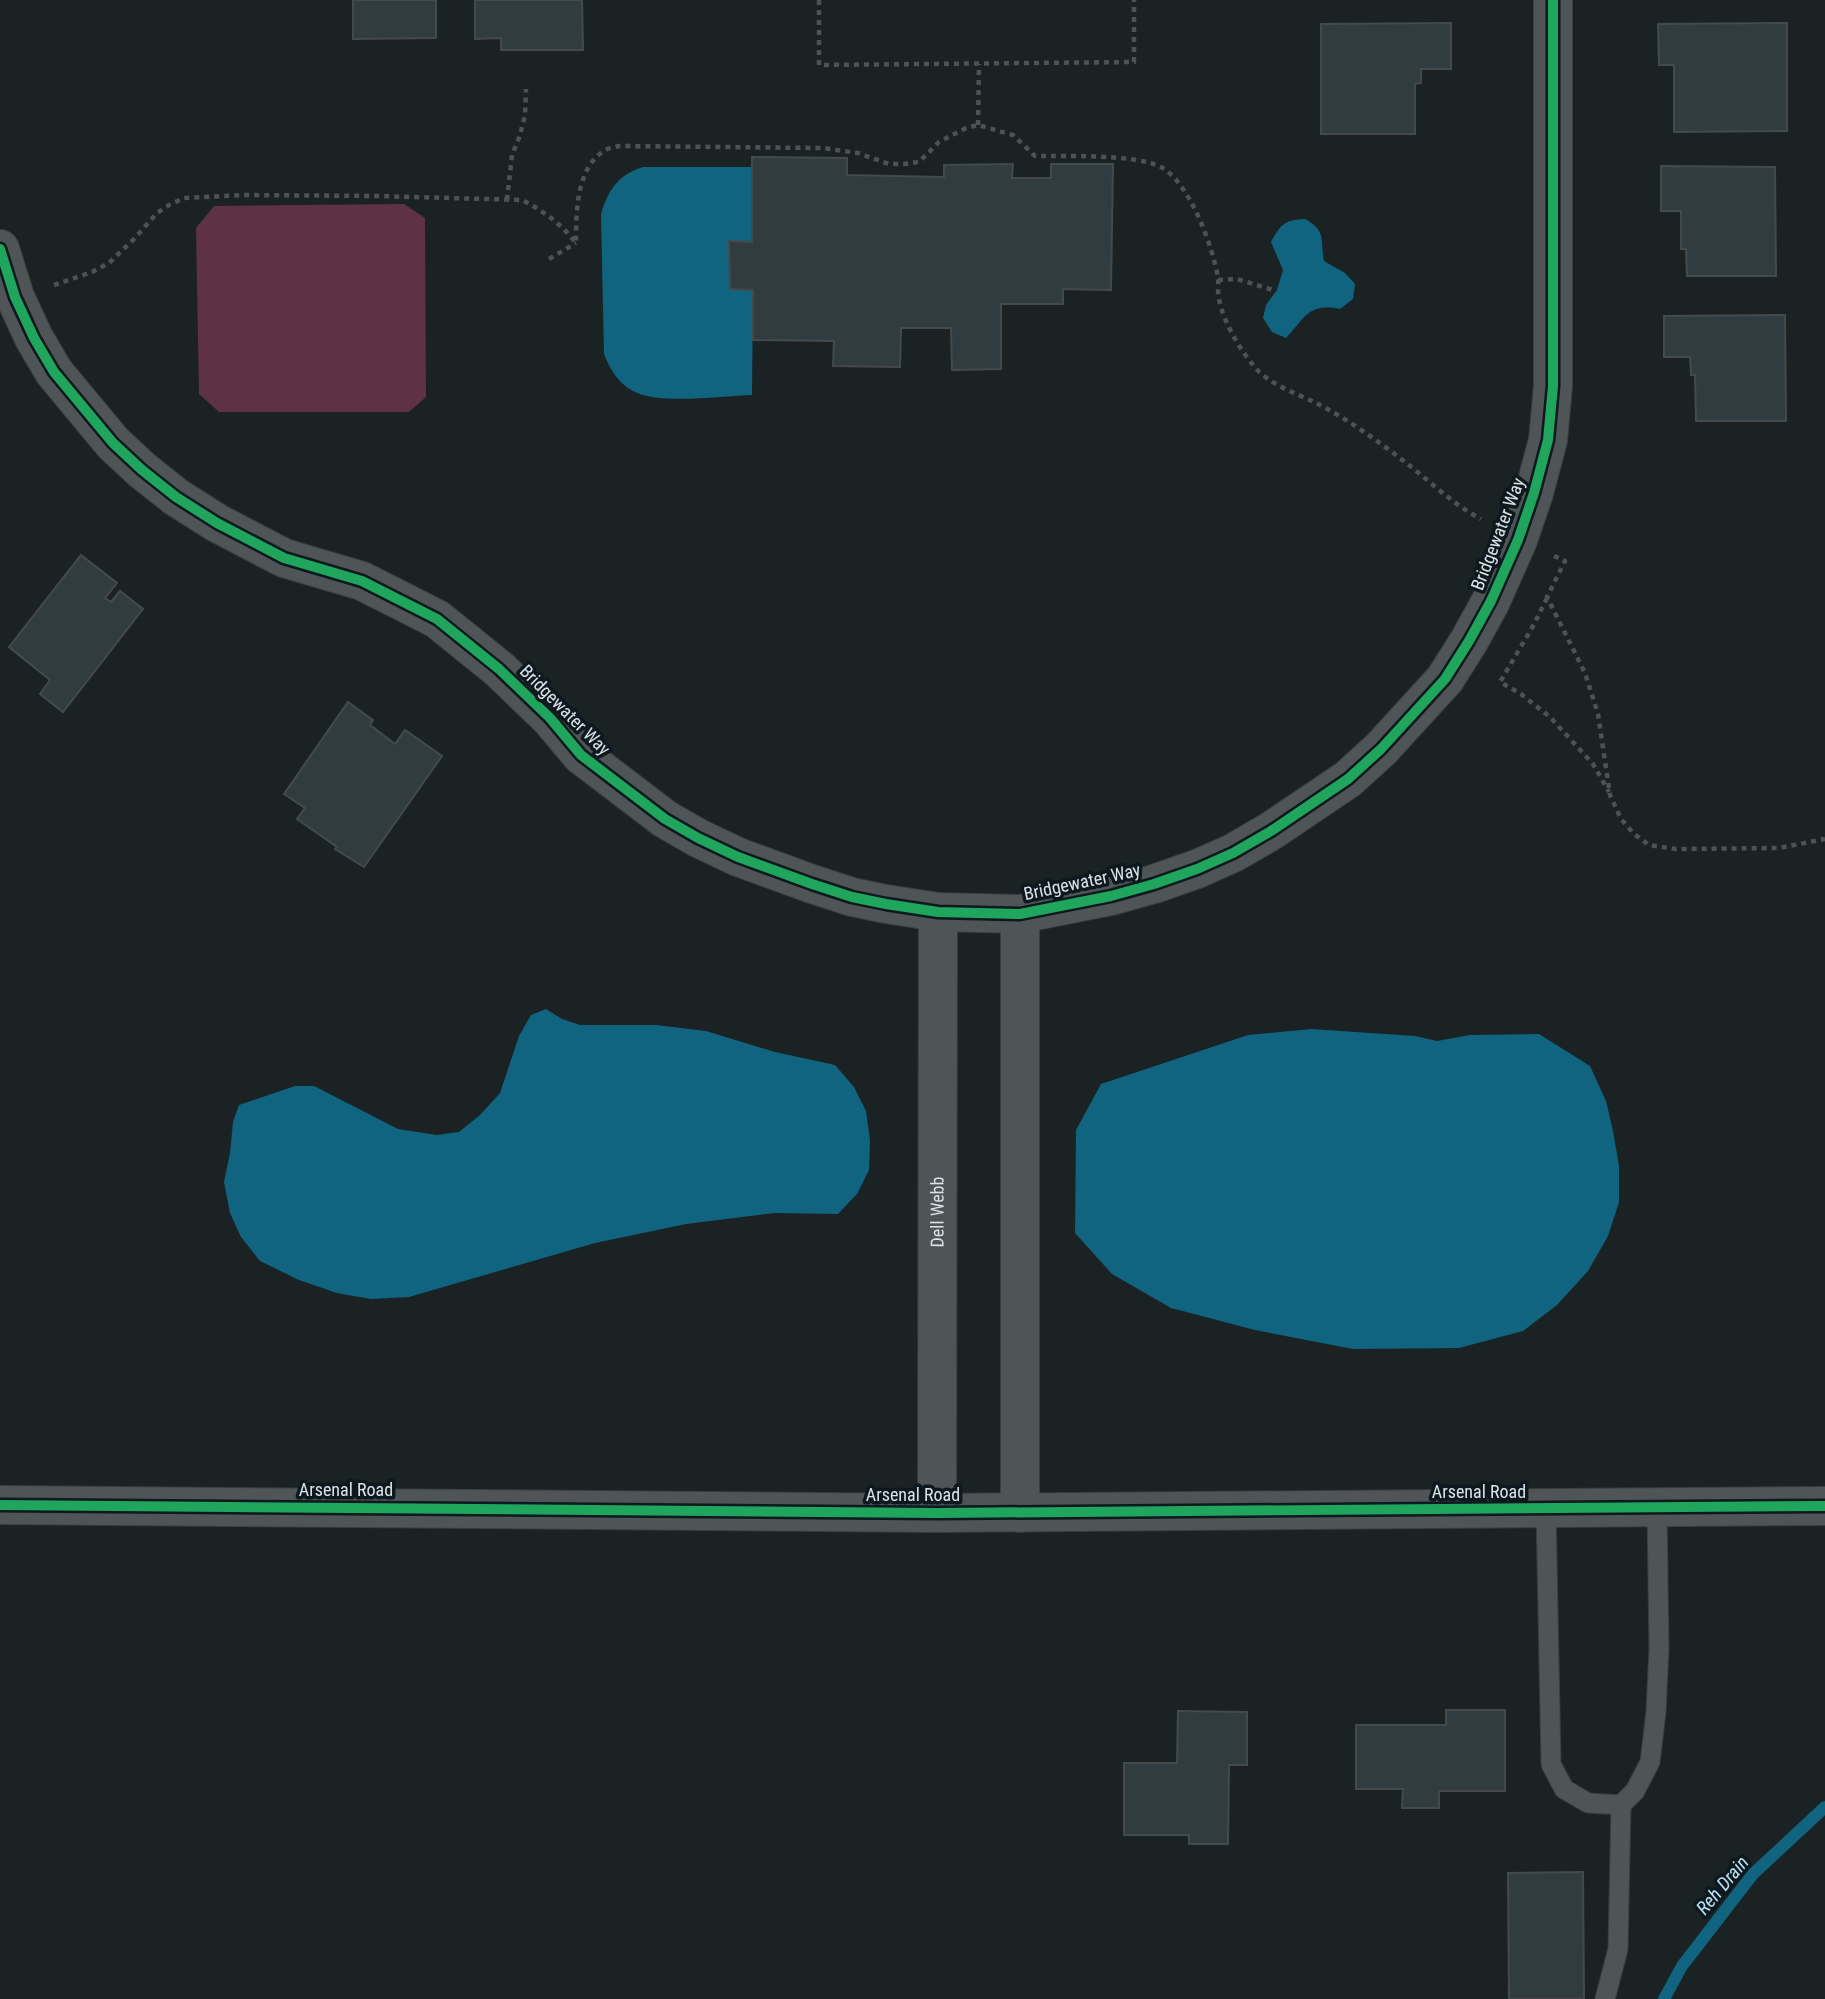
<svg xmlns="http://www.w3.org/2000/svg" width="1825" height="1999" viewBox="0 0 1825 1999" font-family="'Roboto Condensed',sans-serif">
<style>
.green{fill:#5e3244}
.water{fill:#10647f}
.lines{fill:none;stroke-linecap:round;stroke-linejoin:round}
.stream{stroke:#10647f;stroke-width:12}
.building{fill:#313c40;stroke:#444a4c;stroke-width:2}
.service-casing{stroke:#393e41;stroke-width:21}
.minor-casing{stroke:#393e41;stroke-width:40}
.tertiary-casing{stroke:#393e41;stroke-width:40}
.path{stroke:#4e5254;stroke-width:4.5;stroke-dasharray:5 5;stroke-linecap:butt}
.service{stroke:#4f5457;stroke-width:19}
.minor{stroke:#4f5457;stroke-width:38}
.tertiary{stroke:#4f5457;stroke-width:38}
.cycleway-casing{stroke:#0d191e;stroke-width:15}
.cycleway{stroke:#20a55d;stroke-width:10}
.labels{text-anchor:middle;stroke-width:7;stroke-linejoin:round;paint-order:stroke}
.street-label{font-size:18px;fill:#dbe3e7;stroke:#0d191e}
.water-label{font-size:19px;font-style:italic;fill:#b9e1f3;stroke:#0d191e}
</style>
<rect width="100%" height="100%" fill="#1b2224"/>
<!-- green -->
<path class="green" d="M404 204 425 218 426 397 409 412H219L199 394 196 228 214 206Z"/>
<!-- water -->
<g class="water">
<path d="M643 167H752V242H729L730 288 753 290 752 395C723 396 657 405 633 391 618 383 610 369 604 354L601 214C608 190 618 175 643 167Z"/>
<path d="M1305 219C1327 231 1320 240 1324 261L1345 273 1355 284 1353 299 1340 309C1308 303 1306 317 1286 338L1272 332 1263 318 1266 305 1277 290 1283 270 1271 242C1281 224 1284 220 1305 219Z"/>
<path d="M546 1009 562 1019 580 1025H656L706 1031 775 1052 835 1065 854 1087 866 1111 870 1140 869 1170 857 1194 838 1214 774 1213 686 1224 595 1243 409 1297 371 1299 337 1293 299 1280 260 1261 241 1237 230 1213 224 1182 230 1153 233 1122 239 1105 295 1086H314L398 1129 437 1135 459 1132 480 1115 500 1093 519 1036 531 1015Z"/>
<path d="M1311 1029 1415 1036 1437 1041 1470 1035 1539 1034 1590 1066 1606 1101 1613 1131 1619 1166V1202L1608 1236 1588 1271 1557 1305 1523 1331 1459 1348 1353 1349 1255 1330 1171 1308 1112 1274 1075 1233 1076 1130 1101 1084 1248 1035Z"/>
</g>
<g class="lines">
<!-- stream -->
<path class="stream" d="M1664 1999 1682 1966 1753 1874 1825 1807"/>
</g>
<!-- building -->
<g class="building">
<path d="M353 0H436V38L353 39Z"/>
<path d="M475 0H582L583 50H501V38L475 39Z"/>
<path d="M1451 23V69H1421V83L1415 84V134H1321V24Z"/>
<path d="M1787 23V131L1674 132V65H1659L1658 24Z"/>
<path d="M752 157 847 158V175L944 177V165L1013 164 1012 178H1051V164H1113L1111 290 1063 289V304H1001V369L952 370 951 328H901L900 367 833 366 834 341 753 340V290L730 289 729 241 752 242Z"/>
<path d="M1661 166 1775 167 1776 276H1687L1686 249H1681V211H1661Z"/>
<path d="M1785 315 1786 421H1696L1695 375H1691L1690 357H1664V316Z"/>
<path d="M81 555 117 583 105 598 111 602 120 591 143 609 63 712 40 694 50 680 9 647Z"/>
<path d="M348 702 373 720 370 725 395 744 405 730 442 756 364 867 335 849 337 847 297 819 305 808 284 794Z"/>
<path d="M1446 1710H1505V1791H1439V1808H1402L1403 1789H1356V1725H1446Z"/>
<path d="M1178 1711 1247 1712V1765H1229L1228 1844H1189V1835H1124V1763H1177Z"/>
<path d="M1583 1872 1584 1999H1509L1508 1873Z"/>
</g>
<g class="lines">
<!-- service casing -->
<g class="service-casing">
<g id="service">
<path d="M1546 1509 1551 1764 1564 1789 1588 1803 1621 1805 1635 1791 1650 1762 1656 1712 1659 1649 1657 1508"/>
<path d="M1605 1999 1618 1949 1621 1805"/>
</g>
</g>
<!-- minor casing -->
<g class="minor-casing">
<g id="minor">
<path d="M0 249 15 297 34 338 54 372 113 443 142 470 176 497 217 523 284 558 362 581 437 619 499 669 550 718 581 755 665 819 698 838 738 857 812 884 852 897 886 904 938 912 1020 914 1111 896 1154 884 1197 869 1233 853 1271 831 1348 779 1381 749 1445 679 1469 641 1491 601 1518 540 1534 493 1548 440 1553 386V0"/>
<path d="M1020 914V1513"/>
<path id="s1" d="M937 1513 938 912"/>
</g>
</g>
<!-- tertiary casing -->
<g class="tertiary-casing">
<path id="tertiary" d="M0 1505 937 1513 1825 1506"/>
</g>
<!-- path -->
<g class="path">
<path d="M819 0V65L1134 62V0"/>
<path d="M978 125 979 64"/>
<path d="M507 200 512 155 519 138 525 116 526 89"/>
<path d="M549 259 576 243"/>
<path d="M1218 280 1237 279 1273 290"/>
<path d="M54 285 92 272 109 263 134 239 157 213 169 205 184 198 242 195 376 196 522 200C544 211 561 224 576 243 576 214 576 168 604 151 608 148 614 147 619 146L823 148 858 153 889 164H905L919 162 939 142 966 128 978 125 1013 135 1035 156C1065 156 1136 154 1161 167 1190 183 1213 247 1218 278 1219 285 1217 292 1219 299 1223 321 1239 348 1253 365 1267 384 1296 393 1316 403 1346 418 1378 441 1405 462 1430 481 1452 504 1481 519"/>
<path d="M1554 556 1565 561 1547 597 1585 673 1598 714 1610 795 1621 819 1634 834 1649 845 1676 849 1779 848 1825 839"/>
<path d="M1547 598 1532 628 1500 682 1521 694 1550 717 1593 764 1609 792"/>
</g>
<!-- service -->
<use href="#service" class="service"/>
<!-- minor -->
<use href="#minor" class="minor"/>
<!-- tertiary -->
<use href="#tertiary" class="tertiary"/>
<!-- cycleway casing -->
<g class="cycleway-casing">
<g id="cycleway">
<path d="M0 249 15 297 34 338 54 372 113 443 142 470 176 497 217 523 284 558 362 581 437 619 499 669 550 718 581 755 665 819 698 838 738 857 812 884 852 897 886 904 938 912 1020 914 1111 896 1154 884 1197 869 1233 853 1271 831 1348 779 1381 749 1445 679 1469 641 1491 601 1518 540 1534 493 1548 440 1553 386V0"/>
<path d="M0 1505 937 1513 1825 1506"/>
</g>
</g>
<!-- cycleway -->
<use href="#cycleway" class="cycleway"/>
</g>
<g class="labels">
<!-- street labels -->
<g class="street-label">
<text transform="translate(1498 534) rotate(-69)" y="6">Bridgewater Way</text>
<text transform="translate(565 710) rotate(45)" y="6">Bridgewater Way</text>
<text transform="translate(1082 882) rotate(-12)" y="6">Bridgewater Way</text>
<text dy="6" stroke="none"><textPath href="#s1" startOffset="301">Dell Webb</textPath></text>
<text x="346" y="1496">Arsenal Road</text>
<text x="1479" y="1498">Arsenal Road</text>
<text x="913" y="1501">Arsenal Road</text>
</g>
<!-- water labels -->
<g class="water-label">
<text transform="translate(1722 1885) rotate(-50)" y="7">Reh Drain</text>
</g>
</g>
</svg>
